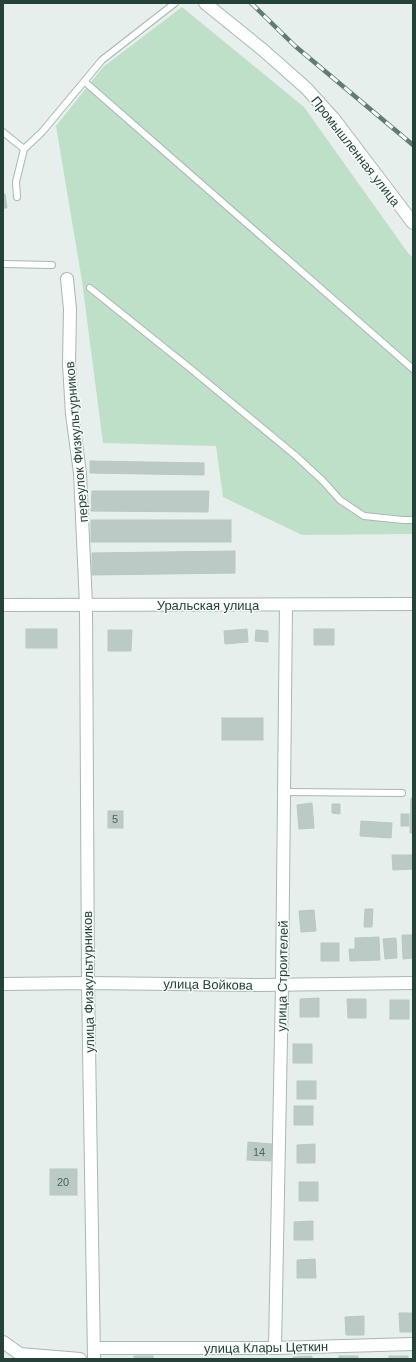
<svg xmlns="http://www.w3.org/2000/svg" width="416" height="1362" viewBox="0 0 416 1362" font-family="Arial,sans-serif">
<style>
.green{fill:#bfe0c8}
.building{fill:#bbcac4;stroke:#b8c9c2}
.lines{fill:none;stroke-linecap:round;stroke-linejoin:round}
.service-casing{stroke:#a8b8b2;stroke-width:8}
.minor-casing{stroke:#a8b8b2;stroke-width:14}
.secondary-casing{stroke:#a4bbb3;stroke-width:14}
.service{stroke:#fff;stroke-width:6}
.minor{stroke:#fff;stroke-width:12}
.secondary{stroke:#fff;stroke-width:12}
.rail-casing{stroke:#5f7d75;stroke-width:4.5}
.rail{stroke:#f7fbf9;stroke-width:3;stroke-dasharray:9;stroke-linecap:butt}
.labels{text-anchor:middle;stroke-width:3;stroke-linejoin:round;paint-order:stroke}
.number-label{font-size:11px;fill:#4a645c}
.street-label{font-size:13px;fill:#24423a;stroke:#f7fbf9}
</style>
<rect width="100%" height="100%" fill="#e6efeb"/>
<!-- green -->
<path class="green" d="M182 7 304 107 408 253 413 258V534L302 535 223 497 216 446 103 443 82 281 56 126 103 67Z"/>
<!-- building -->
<g class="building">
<path d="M3 194H5L7 208H3Z"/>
<path d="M90 461 204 463V475L90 473Z"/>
<path d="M92 491H209L208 512 91 511Z"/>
<rect x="91" y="520" width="140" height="22"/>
<path d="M235 551V573L92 575V553Z"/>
<rect x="26" y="629" width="31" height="19"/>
<path d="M247 629 248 642 225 644 224 631Z"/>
<rect x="314" y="629" width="20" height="16"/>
<path d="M108 630H132L131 651H108Z"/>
<path d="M256 630 268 631V642L255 641Z"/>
<rect x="222" y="718" width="41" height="22"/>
<path d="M411 798H413V833H410Z"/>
<path d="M312 803 314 828 299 829 297 805Z"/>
<path d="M332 804H340V814L332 813Z"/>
<rect x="108" y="811" width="15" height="17"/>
<rect x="401" y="814" width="8" height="12"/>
<path d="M361 821 392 823 391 838 360 836Z"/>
<path d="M392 855H413V869L393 870Z"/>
<path d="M365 909H373L372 927H364Z"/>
<path d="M314 910 316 931 301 932 299 911Z"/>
<path d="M402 935H413V958L403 959Z"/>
<path d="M379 937 380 960 350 961 349 949H355V938Z"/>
<path d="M396 938 397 958 385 959 383 939Z"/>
<rect x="321" y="943" width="18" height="18"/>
<path d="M319 998V1017H300V999Z"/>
<path d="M347 999H366V1018H348Z"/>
<rect x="390" y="1000" width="19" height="19"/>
<rect x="293" y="1044" width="19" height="19"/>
<rect x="297" y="1081" width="19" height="18"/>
<rect x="294" y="1106" width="19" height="19"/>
<path d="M248 1142 272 1144 271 1161 247 1160Z"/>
<path d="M315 1144V1163H297V1145Z"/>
<rect x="50" y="1169" width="27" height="26"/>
<rect x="299" y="1182" width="19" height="19"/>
<path d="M313 1221V1240H294V1222Z"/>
<path d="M315 1259 316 1278H297V1260Z"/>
<path d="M399 1313H413V1332H400Z"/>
<path d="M364 1316V1335H346L345 1317Z"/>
<rect x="134" y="1356" width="19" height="3"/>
<path d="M312 1356V1359H293V1357Z"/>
<rect x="339" y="1356" width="19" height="3"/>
<rect x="389" y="1356" width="19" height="3"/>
</g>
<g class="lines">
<!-- service casing -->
<g class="service-casing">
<g id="service">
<path d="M85 82 413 369"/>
<path d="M3 132 24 149 42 132 102 60 175 3"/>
<path d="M17 197 16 182 24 149"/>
<path d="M3 264 52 265"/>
<path d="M90 288 191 369 296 456 323 481 340 500 364 516 403 520H413"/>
<path d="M285 792 402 793"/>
</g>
</g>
<!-- minor casing -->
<g class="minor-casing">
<g id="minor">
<path d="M67 279 70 309 69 364 72 414 80 473 86 605 88 983 94 1359"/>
<path d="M3 605 413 604"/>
<path d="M3 984 88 983 260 985 413 983"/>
<path d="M3 1342 20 1354 80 1359"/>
<path d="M94 1348H275L413 1344"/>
<path d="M275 1348 282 984 286 605"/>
</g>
</g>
<!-- secondary casing -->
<g class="secondary-casing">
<path id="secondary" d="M205 3 263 50 306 88 334 119 413 223"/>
</g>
<!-- service -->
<use href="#service" class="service"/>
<!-- minor -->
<use href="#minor" class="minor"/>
<!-- secondary -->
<use href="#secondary" class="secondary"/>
<!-- rail casing -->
<g class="rail-casing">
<path id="rail" d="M251 3 295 46 413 145"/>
</g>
<!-- rail -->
<use href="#rail" class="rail"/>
</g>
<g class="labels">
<!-- number labels -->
<g class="number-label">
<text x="115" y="823">5</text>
<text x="259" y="1156">14</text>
<text x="63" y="1186">20</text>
</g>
<!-- street labels -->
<g class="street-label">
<text transform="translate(356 151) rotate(52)" y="5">Промышленная улица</text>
<text transform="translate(76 442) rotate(-95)" y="5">переулок Физкультурников</text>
<text x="208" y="610">Уральская улица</text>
<text transform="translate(282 976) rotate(-89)" y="5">улица Строителей</text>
<text transform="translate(88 982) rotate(-91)" y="5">улица Физкультурников</text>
<text transform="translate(208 984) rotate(1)" y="5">улица Войкова</text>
<text transform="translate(266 1347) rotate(-1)" y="5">улица Клары Цеткин</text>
</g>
</g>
<!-- border -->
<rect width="416" height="1362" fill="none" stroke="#24423a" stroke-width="8"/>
</svg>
